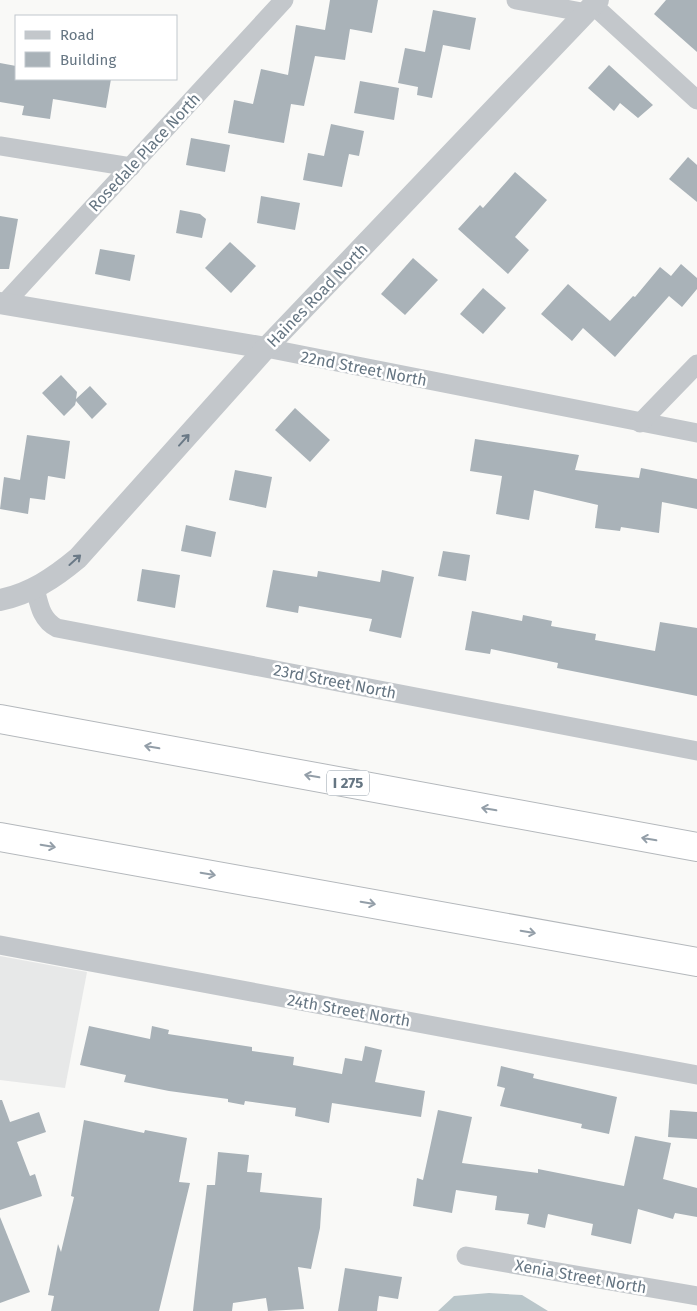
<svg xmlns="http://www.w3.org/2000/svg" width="697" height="1311" viewBox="0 0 697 1311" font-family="'Fira Sans',sans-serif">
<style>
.built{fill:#e7e8e8}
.water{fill:#bac6ca}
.building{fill:#a9b2b8}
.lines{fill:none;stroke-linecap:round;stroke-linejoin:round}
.motorway-casing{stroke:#b4b8bc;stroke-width:30}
.minor{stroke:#c3c7cb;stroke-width:19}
.tertiary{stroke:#c3c7cb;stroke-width:22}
.motorway{stroke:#fff;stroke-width:28}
.oneway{stroke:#6a7986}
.oneway2{stroke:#939ea8}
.labels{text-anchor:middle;stroke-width:5;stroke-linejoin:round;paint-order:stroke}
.shield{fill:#fff;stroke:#939ea8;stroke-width:1}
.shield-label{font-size:15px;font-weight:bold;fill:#657582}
.street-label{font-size:16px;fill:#657582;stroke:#fff}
</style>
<rect width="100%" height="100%" fill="#f9f9f7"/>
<!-- built -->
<path class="built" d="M0 956 87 972 65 1088 0 1080Z"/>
<!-- water -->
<path class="water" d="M489 1293 522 1295 548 1311H438L454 1296Z"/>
<!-- building -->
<g class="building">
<path d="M330 0H378L372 33 350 29 345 60 315 56 304 106 291 104 284 143 228 133 234 100 253 104 261 69 288 75 296 25 325 30Z"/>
<path d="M666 0H697V52L654 14Z"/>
<path d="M433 10 476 18 470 50 443 45 432 98 417 95 418 87 398 83 405 48 425 52Z"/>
<path d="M0 63 16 66V79H111L106 108 53 99 50 119 22 115 24 106 0 102Z"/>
<path d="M609 65 653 105 638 118 620 103 614 111 588 88Z"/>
<path d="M360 81 399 88 394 120 354 113Z"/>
<path d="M331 124 364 131 359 156 349 154 342 187 303 180 308 153 324 156Z"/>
<path d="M191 138 230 145 225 172 186 165Z"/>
<path d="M688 157 697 165V202L669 179Z"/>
<path d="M515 172 547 200 515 237 529 250 508 274 458 229 480 205 483 208Z"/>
<path d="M261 196 300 203 295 230 257 223Z"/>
<path d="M180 210 200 214 206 219 202 238 176 233Z"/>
<path d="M0 216 18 219 9 269H0Z"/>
<path d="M230 242 256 266 231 293 205 268Z"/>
<path d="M100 249 135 255 130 281 95 274Z"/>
<path d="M413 258 438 280 405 315 381 294Z"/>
<path d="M681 264 697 278V289L682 307 669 296 615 357 583 328 572 341 541 314 568 284 610 321 633 296 635 297 660 267 671 276Z"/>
<path d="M483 288 506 308 483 334 460 314Z"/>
<path d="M61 375 77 392 76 399 90 386 107 404 92 419 76 401 75 405 64 416 42 393Z"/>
<path d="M295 408 330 440 310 462 275 430Z"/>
<path d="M27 435 70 441 65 479 48 476 45 500 30 498 28 514 0 509 4 477 20 480Z"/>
<path d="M475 439 579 455 575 470 639 478 641 468 697 479V509L662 502 659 533 621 527 620 531 595 528 598 505 534 490 529 520 496 514 502 476 470 471Z"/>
<path d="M235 470 272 477 266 508 229 500Z"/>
<path d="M186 525 216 532 211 557 181 551Z"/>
<path d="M443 551 470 555 466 581 438 576Z"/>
<path d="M142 569 180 575 175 608 137 601Z"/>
<path d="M273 570 317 577 318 571 380 582 382 570 414 577 401 638 369 631 372 619 299 606 298 613 266 607Z"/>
<path d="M472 611 522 621 523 615 552 621 551 626 596 634 595 640 655 651 660 622 697 628V696L557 668 558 663 491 649 490 654 465 650Z"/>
<path d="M89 1026 150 1039 152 1026 169 1030 168 1034 252 1047V1051L294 1057 293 1065 342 1074 345 1058 362 1061 365 1046 382 1050 375 1082 425 1091 421 1117 332 1103 329 1123 295 1116 296 1108 245 1101 244 1105 228 1102V1099L169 1091 124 1082 126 1075 80 1065Z"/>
<path d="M501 1066 534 1074 533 1078 617 1097 609 1134 581 1128 582 1124 500 1106 505 1088 497 1086Z"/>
<path d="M0 1100H2L10 1122 39 1112 46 1132 17 1142 30 1176 35 1174 42 1196 0 1210Z"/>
<path d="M438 1110 472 1117 462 1163 538 1173V1169L624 1186 635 1136 671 1143 663 1179 697 1188V1217L675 1213 673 1219 638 1209 631 1244 591 1235 593 1224 548 1214 545 1228 527 1224 529 1214 495 1210 497 1196 456 1190 452 1213 413 1206 417 1178 423 1180Z"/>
<path d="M670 1110 697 1112V1139L668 1137Z"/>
<path d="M84 1120 144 1133 145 1130 187 1138 179 1182 190 1183 159 1311H51L54 1296 48 1295 58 1244 61 1252 74 1197 71 1196Z"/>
<path d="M218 1152 249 1155 247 1172 262 1173 260 1192 322 1198 320 1228 311 1269 298 1267 304 1309 268 1311 266 1298 233 1303 232 1311H193L207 1185H215Z"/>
<path d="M0 1217 30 1292 0 1303Z"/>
<path d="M345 1268 402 1277 398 1299 379 1296 377 1311H338Z"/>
</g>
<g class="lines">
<!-- motorway casing -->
<g class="motorway-casing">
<g id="motorway">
<path d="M0 719 697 847"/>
<path d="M0 837 697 962"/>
</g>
</g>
<!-- minor -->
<g class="minor">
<path d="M516 0 587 13"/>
<path d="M593 5 697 100"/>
<path d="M0 146 131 167"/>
<path d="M4 304 284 0"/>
<path d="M266 348 697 433"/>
<path d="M640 423 697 364"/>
<path d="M35 588C39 604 41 620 57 628L697 751"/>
<path d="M0 945 697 1075"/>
<path d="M466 1256 697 1296"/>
</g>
<!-- tertiary -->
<g class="tertiary">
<path d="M0 303 266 348"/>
<path d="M0 600C30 594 54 578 78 558L266 348 598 0"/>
</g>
<!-- motorway -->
<use href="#motorway" class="motorway"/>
</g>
<!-- one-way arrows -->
<defs><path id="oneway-shaft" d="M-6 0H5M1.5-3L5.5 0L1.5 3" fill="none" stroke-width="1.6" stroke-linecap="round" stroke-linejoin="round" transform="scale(1.25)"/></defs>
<g class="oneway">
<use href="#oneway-shaft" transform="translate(184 440) rotate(-48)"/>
<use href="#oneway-shaft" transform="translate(75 560) rotate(-42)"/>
</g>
<g class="oneway2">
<use href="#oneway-shaft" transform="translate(152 747) rotate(-170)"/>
<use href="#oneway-shaft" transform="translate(312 776) rotate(-170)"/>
<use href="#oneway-shaft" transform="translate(489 809) rotate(-170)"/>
<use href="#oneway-shaft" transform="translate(649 839) rotate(-170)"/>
<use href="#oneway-shaft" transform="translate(48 846) rotate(10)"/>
<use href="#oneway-shaft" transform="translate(208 874) rotate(10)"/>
<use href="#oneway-shaft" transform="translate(368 903) rotate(10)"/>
<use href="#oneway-shaft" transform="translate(528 932) rotate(10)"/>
</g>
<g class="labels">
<!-- shield labels -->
<rect class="shield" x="327" y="770.5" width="42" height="25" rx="4"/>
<g class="shield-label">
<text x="348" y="788">I 275</text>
</g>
<!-- street labels -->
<g class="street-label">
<text transform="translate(144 152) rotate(-47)" y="6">Rosedale Place North</text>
<text transform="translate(317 295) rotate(-46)" y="6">Haines Road North</text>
<text transform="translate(364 368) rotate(11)" y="6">22nd Street North</text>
<text transform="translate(335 681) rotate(11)" y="6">23rd Street North</text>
<text transform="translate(349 1010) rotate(10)" y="6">24th Street North</text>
<text transform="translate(581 1276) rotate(10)" y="6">Xenia Street North</text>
</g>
</g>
<!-- legend -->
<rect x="15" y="15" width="162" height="65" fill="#ffffff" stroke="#c1c8cd"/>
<rect x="25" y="31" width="25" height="8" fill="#c3c7cb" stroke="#c1c8cd"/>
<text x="60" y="40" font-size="15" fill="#657582">Road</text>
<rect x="25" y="52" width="25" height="15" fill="#a9b2b8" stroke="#c1c8cd"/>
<text x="60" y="65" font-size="15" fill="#657582">Building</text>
</svg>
